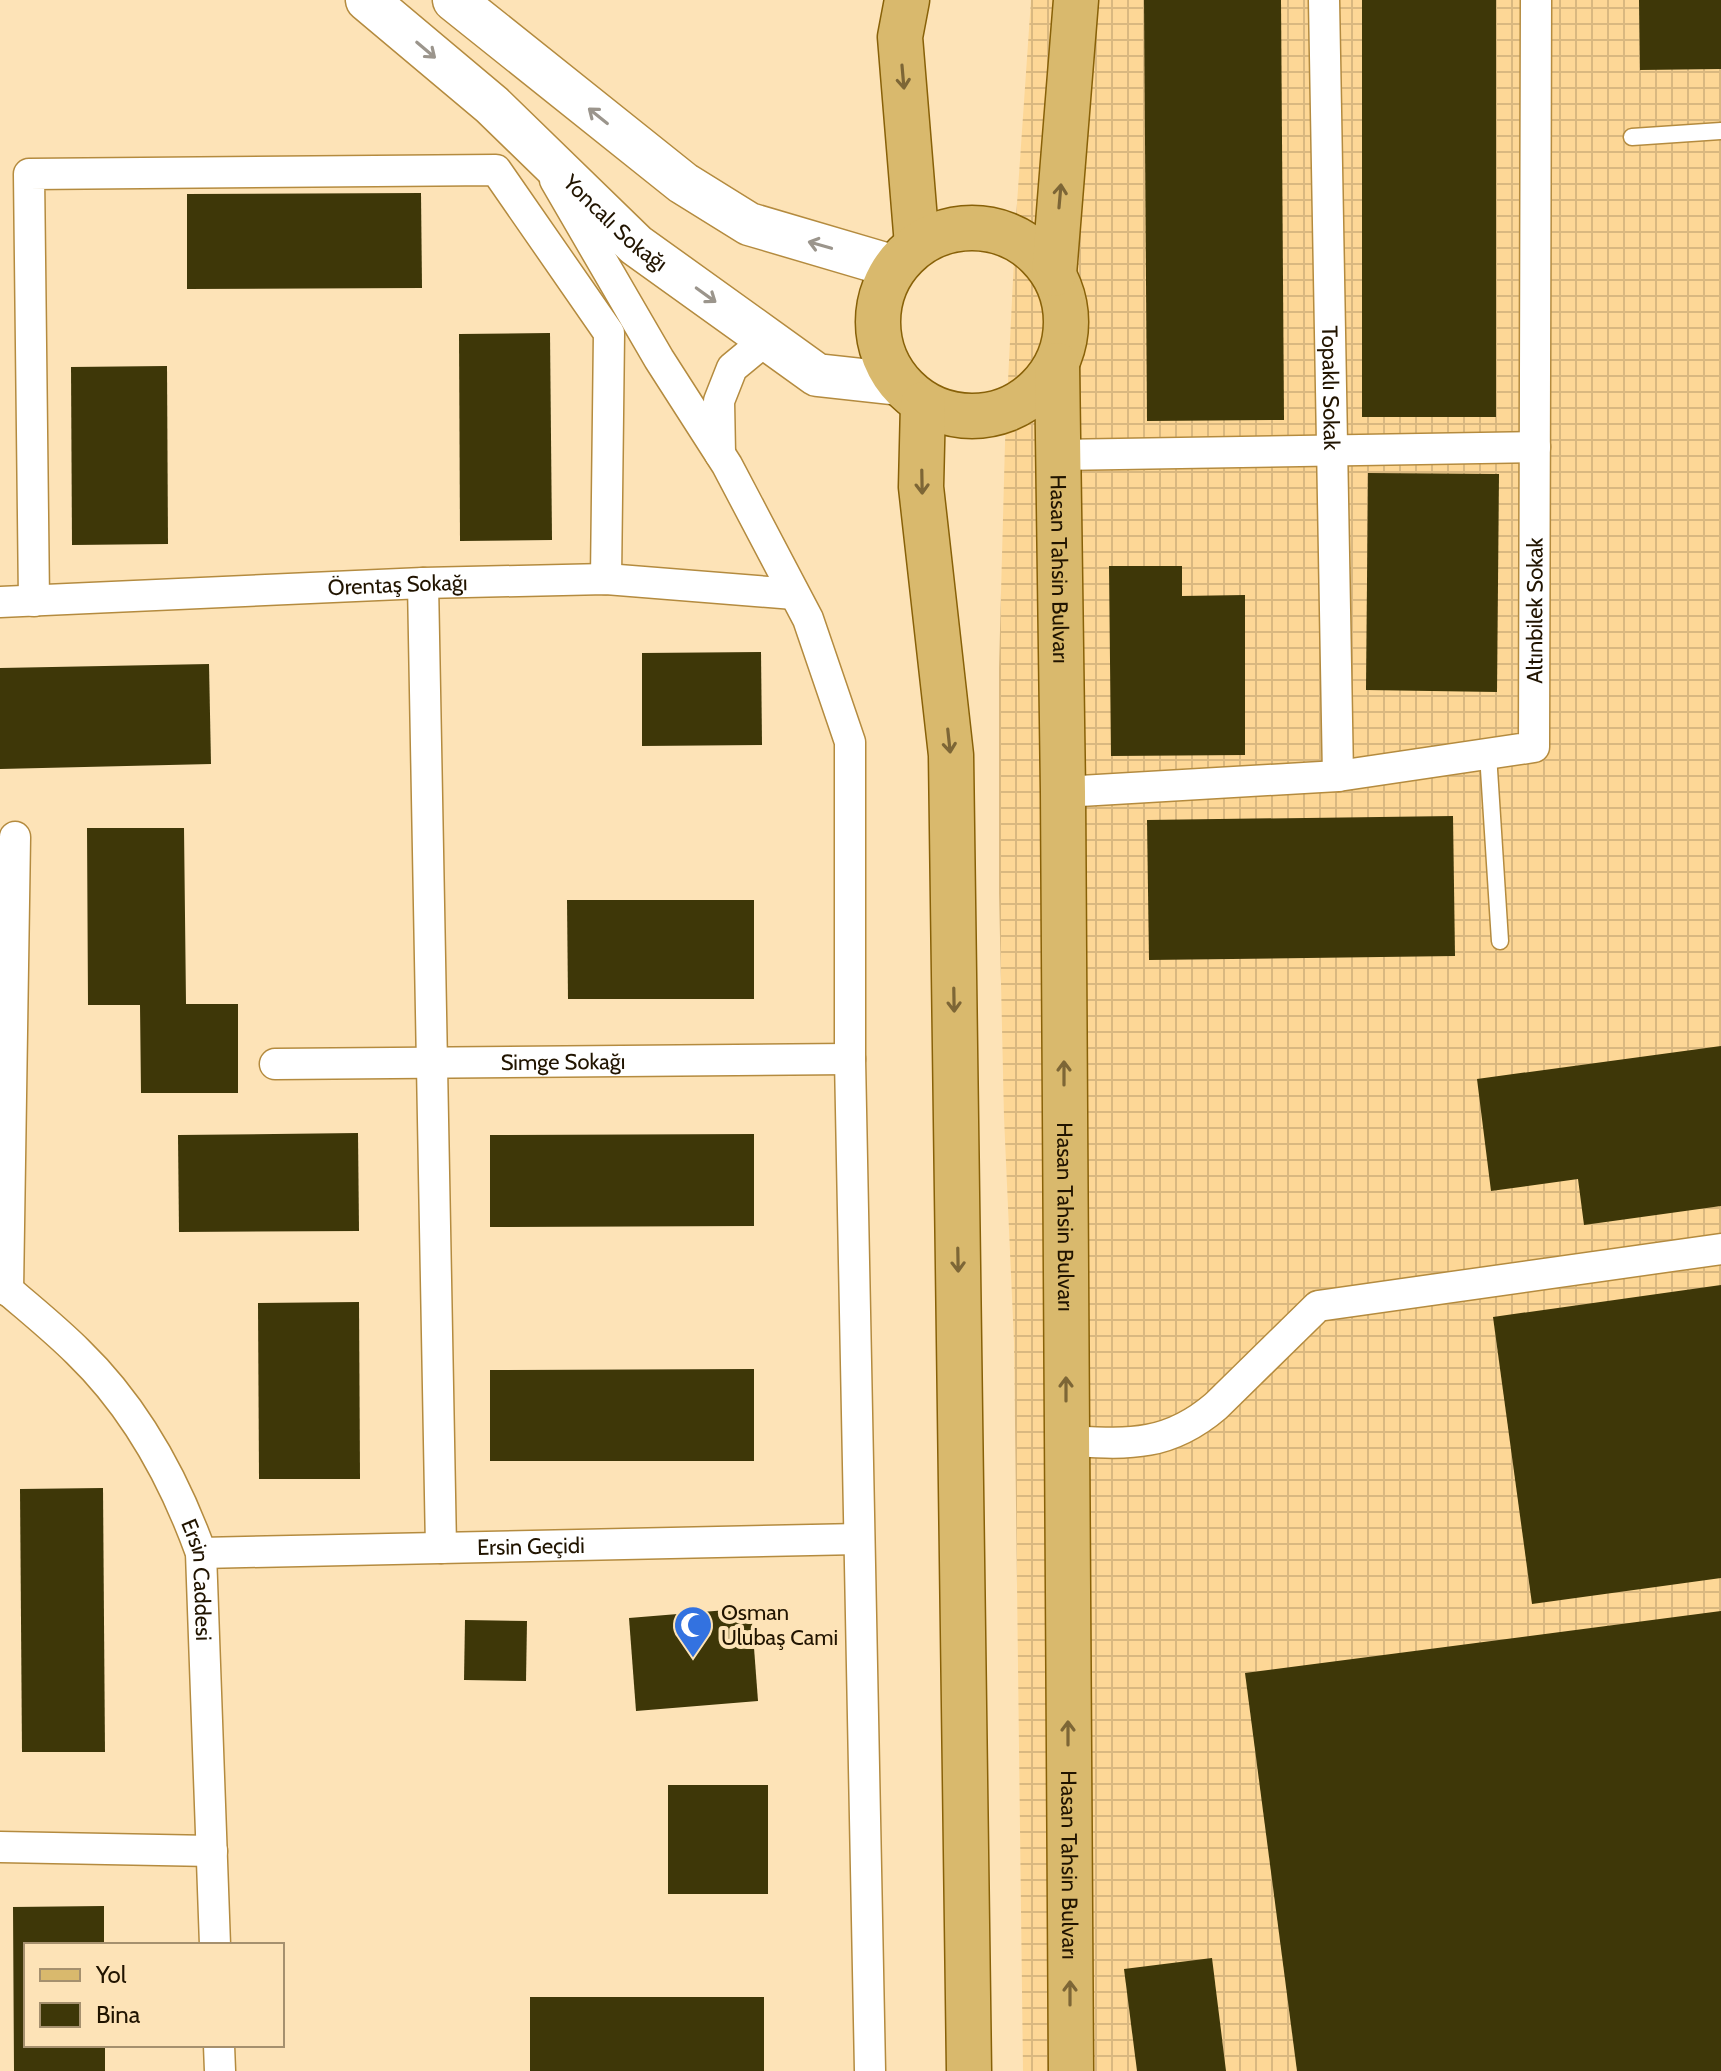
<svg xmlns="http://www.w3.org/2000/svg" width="1721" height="2071" viewBox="0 0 1721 2071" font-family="Cabin,sans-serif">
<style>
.industrial{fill:url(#industrial-grid)}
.building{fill:#3e3708}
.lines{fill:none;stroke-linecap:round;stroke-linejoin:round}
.lane-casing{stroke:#b48b3f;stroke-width:19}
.street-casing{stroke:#b48b3f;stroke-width:33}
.secondary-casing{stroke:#b48b3f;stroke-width:45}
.primary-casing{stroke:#886108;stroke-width:47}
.lane{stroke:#fff;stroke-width:16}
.street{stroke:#fff;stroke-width:30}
.secondary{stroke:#fff;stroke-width:42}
.primary{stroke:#d9b96d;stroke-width:44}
.oneway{stroke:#9b958c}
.oneway2{stroke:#7d6636}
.labels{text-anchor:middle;stroke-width:8;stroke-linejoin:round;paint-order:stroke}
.street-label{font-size:22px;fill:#211400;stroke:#fde3b7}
.poi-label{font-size:22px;fill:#211400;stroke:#fde3b7;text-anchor:start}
</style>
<defs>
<pattern id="industrial-grid" width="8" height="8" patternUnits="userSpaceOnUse" patternTransform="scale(2)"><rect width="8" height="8" fill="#fdd796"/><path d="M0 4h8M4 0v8" fill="none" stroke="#d9b880"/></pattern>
</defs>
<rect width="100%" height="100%" fill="#fde3b7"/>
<!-- industrial -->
<path class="industrial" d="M1031 0H1721V2071H1023L1014 1342 1004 1117 999 893V668L1005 443 1016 218Z"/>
<!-- building -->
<g class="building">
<path d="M1144 0H1281L1284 420 1147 421Z"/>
<rect x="1362" y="0" width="134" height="417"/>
<path d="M1639 0H1721V69L1640 70Z"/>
<path d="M421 193 422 288 187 289V194Z"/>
<path d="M550 333 552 540 460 541 459 334Z"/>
<path d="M167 366 168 544 72 545 71 367Z"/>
<path d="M1368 473 1499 474 1497 692 1366 690Z"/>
<path d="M1109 566H1182V596L1245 595V755L1111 756Z"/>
<path d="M761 652 762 745 642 746V653Z"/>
<path d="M209 664 211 764 0 769V668Z"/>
<path d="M1453 816 1455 956 1149 960 1147 820Z"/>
<path d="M87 828H184L186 1004H238V1093H141L140 1005H88Z"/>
<path d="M567 900H754V999H568Z"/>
<path d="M1721 1046V1206L1584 1225 1578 1179 1491 1191 1477 1079Z"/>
<path d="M358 1133 359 1231 179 1232 178 1135Z"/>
<path d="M754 1134V1226L490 1227V1135Z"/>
<path d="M1721 1285V1578L1532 1604 1493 1317Z"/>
<path d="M359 1302 360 1479H259L258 1303Z"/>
<path d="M754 1369V1461H490V1370Z"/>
<path d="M103 1488 105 1752H22L20 1489Z"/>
<path d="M751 1608 758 1701 636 1711 629 1618Z"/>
<path d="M1721 1611V2071H1297L1245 1673Z"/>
<path d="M465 1620 527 1621 526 1681 464 1680Z"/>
<rect x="668" y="1785" width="100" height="109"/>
<path d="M104 1906V1945H26V2045H105V2071H14L13 1907Z"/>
<path d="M1212 1958 1226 2071H1137L1124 1969Z"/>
<rect x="530" y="1997" width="234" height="74"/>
</g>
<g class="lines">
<!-- lane casing -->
<g class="lane-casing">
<g id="lane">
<path d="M1632 137 1721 131"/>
<path d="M1488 754 1500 941"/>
</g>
</g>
<!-- street casing -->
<g class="street-casing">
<g id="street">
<path id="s1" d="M1324 0 1338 776"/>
<path d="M555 180 659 359 727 465 808 619 850 742V1059L870 2071"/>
<path d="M720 454 719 401 732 368 767 339"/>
<path d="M1058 455 1535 447"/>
<path d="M423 583 441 1548"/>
<path d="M34 601 29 174 496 170 609 333 606 579"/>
<path id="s2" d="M0 602 423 583 606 579 794 594"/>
<path id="s3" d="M1063 792 1338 776 1534 747 1536 0"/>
<path id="s4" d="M275 1064 850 1059"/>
<path id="s5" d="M0 1283C26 1306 54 1328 78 1352 136 1408 174 1478 201 1553L215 1945"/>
<path d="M8 1291 15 837"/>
<path d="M1066 1441C1127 1444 1167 1448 1216 1406L1318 1306 1721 1249"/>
<path id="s6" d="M201 1553 859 1539"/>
<path d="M0 1847 212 1851"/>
<path d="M219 2045 220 2071"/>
</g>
</g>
<!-- secondary casing -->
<g class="secondary-casing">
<g id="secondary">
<path id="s7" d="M367 0 492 105 636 245 767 339 817 375 899 384"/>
<path d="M454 0 683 183 749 224 895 267"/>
</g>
</g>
<!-- primary casing -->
<g class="primary-casing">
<g id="primary">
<path d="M907 0 900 37 917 245"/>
<circle cx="972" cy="322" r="94"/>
<path d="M1054 274 1076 0"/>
<path id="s8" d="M1057 365 1063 792 1071 2071"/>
<path d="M923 404 921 487 951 755 969 2071"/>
</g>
</g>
<!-- lane -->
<use href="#lane" class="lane"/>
<!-- street -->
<use href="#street" class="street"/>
<!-- secondary -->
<use href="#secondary" class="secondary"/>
<!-- primary -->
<use href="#primary" class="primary"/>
</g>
<!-- one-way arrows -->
<defs><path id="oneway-shaft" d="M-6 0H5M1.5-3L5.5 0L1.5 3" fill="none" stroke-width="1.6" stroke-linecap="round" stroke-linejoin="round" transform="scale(2)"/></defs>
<g class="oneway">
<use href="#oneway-shaft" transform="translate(426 50) rotate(40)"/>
<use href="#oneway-shaft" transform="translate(598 116) rotate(-141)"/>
<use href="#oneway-shaft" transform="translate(820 245) rotate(-164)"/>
<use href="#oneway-shaft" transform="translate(706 295) rotate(36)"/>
</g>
<g class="oneway2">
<use href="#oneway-shaft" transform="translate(903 77) rotate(85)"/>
<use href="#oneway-shaft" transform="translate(1060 196) rotate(-85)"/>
<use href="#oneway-shaft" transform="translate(922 482) rotate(89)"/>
<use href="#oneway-shaft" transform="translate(949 741) rotate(84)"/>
<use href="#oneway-shaft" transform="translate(954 1000) rotate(89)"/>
<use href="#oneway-shaft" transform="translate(1064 1073) rotate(-90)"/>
<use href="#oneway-shaft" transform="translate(958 1260) rotate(89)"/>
<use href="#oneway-shaft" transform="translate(1066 1389) rotate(-90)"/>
<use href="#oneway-shaft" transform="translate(1068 1733) rotate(-90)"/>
<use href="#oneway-shaft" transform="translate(1070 1993) rotate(-90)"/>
</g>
<!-- icons -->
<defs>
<g id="mosque-pin" transform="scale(2)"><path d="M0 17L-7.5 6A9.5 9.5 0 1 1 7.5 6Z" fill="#3372e0" stroke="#fde3b7"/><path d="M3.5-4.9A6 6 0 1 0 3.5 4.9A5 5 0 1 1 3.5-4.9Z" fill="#fff"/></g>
</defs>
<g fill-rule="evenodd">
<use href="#mosque-pin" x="693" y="1625"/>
</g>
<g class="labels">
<!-- street labels -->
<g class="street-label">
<text dy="8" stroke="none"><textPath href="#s7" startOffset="334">Yoncalı Sokağı</textPath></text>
<text dy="8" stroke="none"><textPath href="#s1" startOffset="388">Topaklı Sokak</textPath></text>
<text dy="8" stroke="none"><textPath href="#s8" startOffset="204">Hasan Tahsin Bulvarı</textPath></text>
<text dy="8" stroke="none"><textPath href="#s2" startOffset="398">Örentaş Sokağı</textPath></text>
<text dy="8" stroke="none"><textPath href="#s3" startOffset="610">Altınbilek Sokak</textPath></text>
<text dy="8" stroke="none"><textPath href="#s4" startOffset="288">Simge Sokağı</textPath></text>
<text dy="8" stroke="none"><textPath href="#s8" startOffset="852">Hasan Tahsin Bulvarı</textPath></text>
<text dy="8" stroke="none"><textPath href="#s6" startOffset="330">Ersin Geçidi</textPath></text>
<text dy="8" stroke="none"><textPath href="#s5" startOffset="368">Ersin Caddesi</textPath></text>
<text dy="8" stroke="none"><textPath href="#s8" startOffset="1500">Hasan Tahsin Bulvarı</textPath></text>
</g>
<!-- poi labels -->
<g class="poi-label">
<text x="721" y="1620">Osman<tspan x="721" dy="25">Ulubaş Cami</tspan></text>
</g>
</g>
<!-- legend -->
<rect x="24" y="1943" width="260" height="104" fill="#fde3b7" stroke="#a5906e" stroke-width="2"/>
<rect x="40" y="1969" width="40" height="12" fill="#d9b96d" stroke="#a5906e" stroke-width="2"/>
<text x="96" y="1983" font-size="24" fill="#211400">Yol</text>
<rect x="40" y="2003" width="40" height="24" fill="#3e3708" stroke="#a5906e" stroke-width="2"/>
<text x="96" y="2023" font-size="24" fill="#211400">Bina</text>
</svg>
